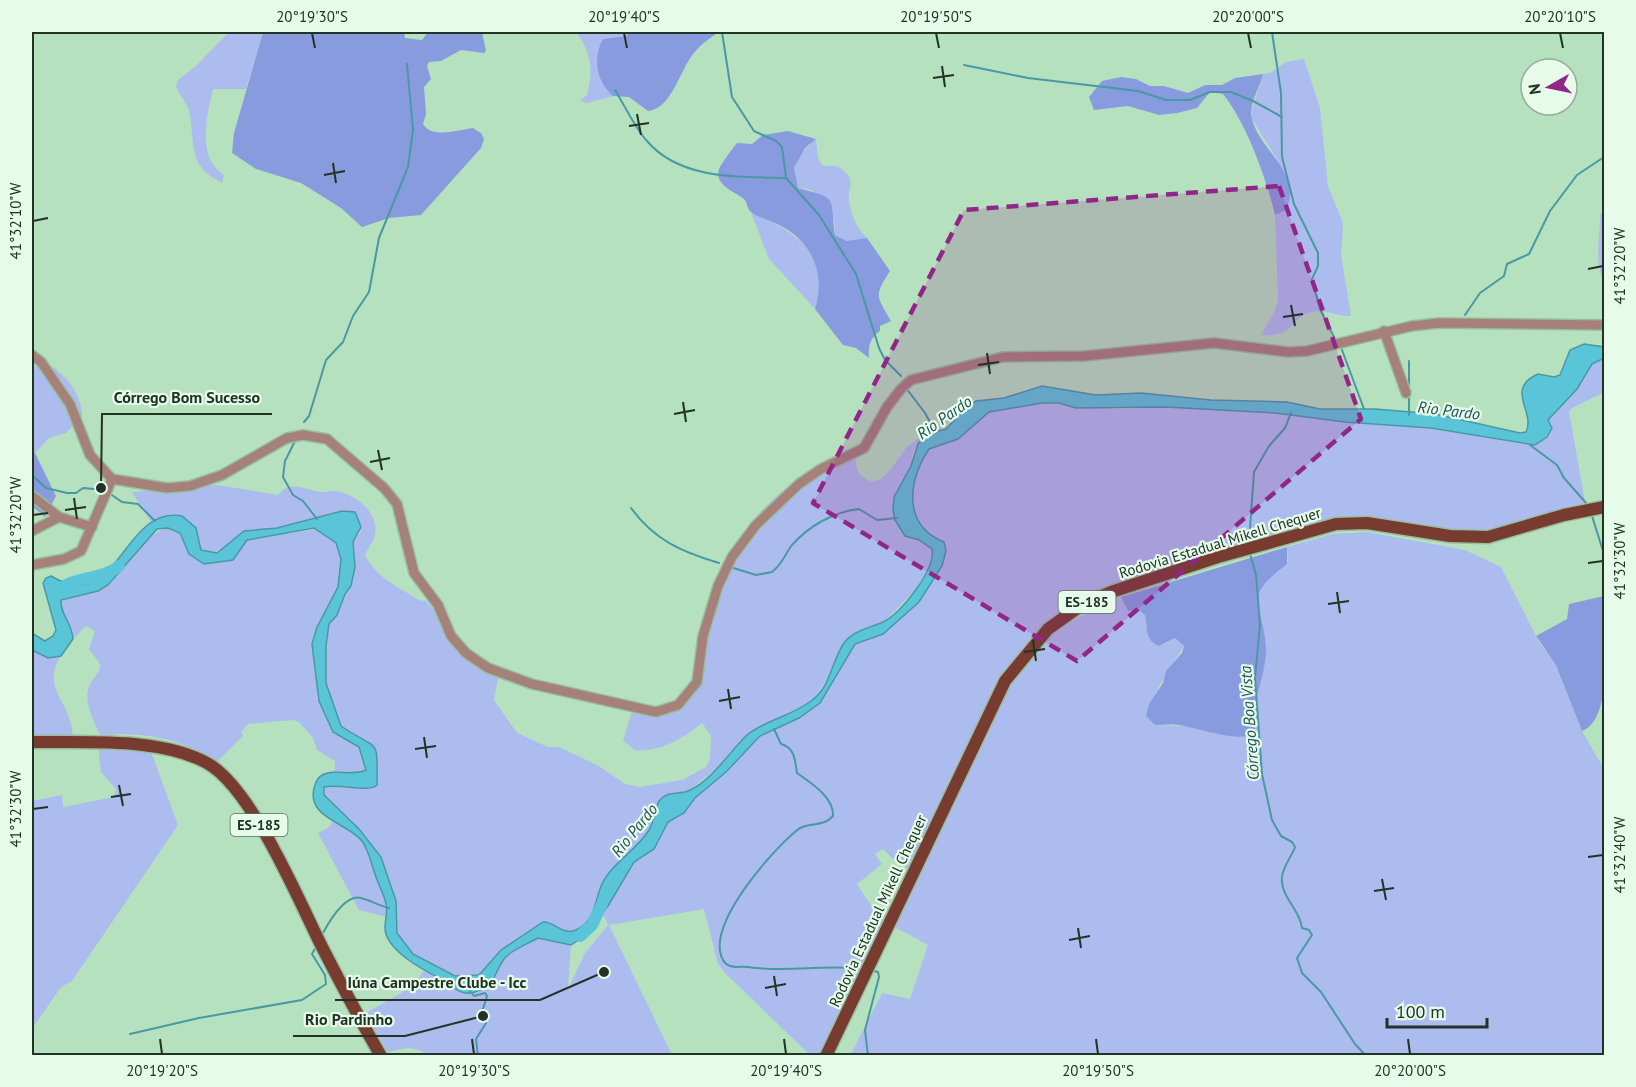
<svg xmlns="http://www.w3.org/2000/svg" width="1636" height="1087" viewBox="0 0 1636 1087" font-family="'PT Sans',sans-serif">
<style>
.green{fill:#adbcef}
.forest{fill:#899bdf}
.water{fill:#5ac5d9;stroke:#4999a3;stroke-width:1.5}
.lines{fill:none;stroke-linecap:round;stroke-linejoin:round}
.stream{stroke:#4999a3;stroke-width:2}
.river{stroke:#5ac5d9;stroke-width:12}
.minor-casing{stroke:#98bea0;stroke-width:12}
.major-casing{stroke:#98bea0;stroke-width:15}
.minor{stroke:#a58179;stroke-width:9}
.major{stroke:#773b30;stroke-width:12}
.marked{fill:#922688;fill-opacity:0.2;stroke:#922688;stroke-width:4.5;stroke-dasharray:12 8;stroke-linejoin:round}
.ticks{fill:none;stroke:#223326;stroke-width:2}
.labels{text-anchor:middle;stroke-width:4.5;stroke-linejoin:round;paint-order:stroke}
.shield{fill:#e6fbea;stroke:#5d6f61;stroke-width:1.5}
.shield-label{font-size:14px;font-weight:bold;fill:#223326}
.street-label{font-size:15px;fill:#223326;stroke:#e6fbea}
.water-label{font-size:16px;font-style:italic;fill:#22515a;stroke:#e6fbea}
.leader{fill:none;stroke:#223326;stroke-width:2}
.callout-dot{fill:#223326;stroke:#e6fbea;stroke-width:2}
.callout-label{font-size:16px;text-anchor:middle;font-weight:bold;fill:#223326;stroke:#e6fbea;stroke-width:4.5;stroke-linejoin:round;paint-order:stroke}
.neatline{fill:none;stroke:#223326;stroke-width:2}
.ticks-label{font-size:15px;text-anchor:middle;fill:#223326}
</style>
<rect width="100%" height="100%" fill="#b5e1bf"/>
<!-- green -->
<g class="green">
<path d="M229 32H263L246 89H213C207 116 196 157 224 175L222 183C186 165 196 145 189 111 186 101 179 95 176 86L178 80 196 66Z"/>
<path d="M576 32H629L626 36 603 39 608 91 613 96 587 103 580 100 587 95C594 70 591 52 576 32Z"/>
<path d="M1304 59 1320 108 1328 186 1343 223 1341 255 1351 316C1338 317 1326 309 1312 312 1290 317 1295 338 1261 335L1275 311 1278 299 1275 215 1286 210 1278 161 1252 119V110L1263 74 1270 73 1286 62Z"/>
<path d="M816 139 818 158 822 165C827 167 835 164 840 168 858 180 847 188 849 200 850 213 857 229 867 238 855 243 846 243 835 234L834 219 812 190 799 188C786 169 802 151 816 139Z"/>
<path d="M751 212C794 231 833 254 815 309L769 259Z"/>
<path d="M1604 212V285C1594 256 1600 242 1600 214Z"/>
<path d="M1604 358 1603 393 1572 408 1569 412 1586 507 1487 536 1368 521 1163 572 1040 630 998 681 971 736 946 798 909 873 898 856 893 859 883 849 875 854 882 864 857 884 872 907 878 906 887 918 819 1055H810L725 973 718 964 704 909 609 925 672 1055 428 1056C416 1045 404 1048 389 1052L380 1045 364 1014 415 985 424 970C431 974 460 993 464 993 488 995 491 971 505 958 514 949 529 941 541 937L571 945 568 989 585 953 608 925 602 912 634 862 654 849 668 822 684 813 695 798 726 772 760 736 799 718 820 703 855 644 882 634 910 609 942 566 946 551 944 542C902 525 908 481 929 449L961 436 989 412 1042 403 1118 409 1165 407 1275 413 1431 428 1535 445 1547 437 1551 431 1548 420 1577 389 1591 364Z"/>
<path d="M42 360C63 372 82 391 82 416L66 433 49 438 35 453 32 452V369Z"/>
<path d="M927 434 913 452 911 466 894 497 895 520 910 539 919 540 932 549V562L916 589 885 621 849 638 818 695 800 709 752 732 720 766 687 792 656 806C659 832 629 851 614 868 597 887 600 918 577 930 563 937 554 921 543 922L501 950 479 975 455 976 413 954 397 933 396 901 381 857 359 829 324 796V787C342 782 361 792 377 784V777L351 732 341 726 326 683V646L329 624 337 615 345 594 351 586 355 567 353 542 361 531 342 511C321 517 299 523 277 528 267 530 255 528 245 532 227 539 223 559 201 550L196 528 175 515 151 522 132 492 218 485 278 495C291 479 305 490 321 492 326 493 330 490 335 491 352 493 372 507 375 525 378 537 370 544 365 555 376 578 400 588 421 601L425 600 436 612 446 632 499 673 494 700 517 733 548 747H559L599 766 625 784 640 787 682 780 706 767 710 759 711 736 702 723C682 739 661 752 634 750L623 740 633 709C655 710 680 708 692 685 697 675 701 630 705 613 720 554 758 504 810 471 824 462 841 456 856 449 855 457 855 470 862 476 881 495 898 456 907 447 913 442 920 437 927 434Z"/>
<path d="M168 528 180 533 189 554 204 564 233 560 247 540 318 529 336 543 341 559 338 587 317 627 312 644 319 701 333 732 359 747 366 770 359 774 328 772 335 770V761L317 750 313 738 299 722 292 720 248 724 241 732 243 736 216 763C183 737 141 732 100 735 94 721 82 700 90 684 94 676 100 674 100 664L89 649 95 631 86 626 73 639C73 625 60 615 61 600 69 599 104 590 109 585 125 569 146 531 168 528Z"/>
<path d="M1367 532 1465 550 1501 567 1539 642 1556 664 1582 731 1604 769V1055L850 1056 882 993 910 999 928 945 895 927 1005 696C1037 639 1063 623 1121 597L1128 611H1141L1146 615V627L1165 644 1175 638 1184 646 1158 688 1155 725C1172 726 1189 725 1206 729 1224 734 1237 741 1255 732L1258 708 1255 703 1266 654 1257 604 1258 592 1275 571 1288 562 1287 547 1333 534Z"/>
<path d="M32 650 48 658 61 656C40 690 71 699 73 736L32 735Z"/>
<path d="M98 746H149L178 825 72 981 61 987 32 1029V801L62 795 63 807 114 797 116 789 101 772Z"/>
<path d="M332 822C343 826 352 830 360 838 369 848 388 905 387 917L359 910 318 833 328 828Z"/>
</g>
<!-- forest -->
<g class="forest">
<path d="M263 32H404L405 38 422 40 428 32H482L486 51 484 53 461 50 441 61 429 62 427 66 431 79 424 87 426 114 423 124C432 139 457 130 473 128L481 133 484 139 481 148 421 215 389 218 362 227 341 208 301 183 256 169 232 153 234 133Z"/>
<path d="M629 32H719C710 38 701 44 694 53 680 69 672 109 648 111L629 97 613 96C597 82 592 59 603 39L626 36Z"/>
<path d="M1263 74C1260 88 1248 104 1252 119 1260 151 1303 173 1286 210L1275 215C1266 178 1247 124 1223 94L1210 92 1197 108 1177 113 1159 115 1128 106 1094 110 1089 97 1102 81 1121 77 1136 79 1150 86H1164L1188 93 1205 85H1222L1235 78Z"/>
<path d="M788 131 816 139 805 148 794 168 798 188C838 199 830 194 835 235L847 241 867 238 890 271C874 296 876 295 891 321L880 326V331C870 338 868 346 869 358L856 348 843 345 815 309C826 274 812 241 779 225 771 221 756 217 750 211 747 208 747 202 744 199 735 191 714 186 719 169 721 164 733 148 737 143L752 144 763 135Z"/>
<path d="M32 452 35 453 56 496 45 517 32 506Z"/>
<path d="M1287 547V564C1240 599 1263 601 1266 648 1267 661 1259 689 1255 703L1258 708 1255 732C1242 745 1197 727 1178 725 1171 724 1163 725 1155 725L1146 716 1149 704 1163 683 1166 671 1182 653 1184 646 1175 638 1159 646C1144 640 1148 628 1145 615L1140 611H1128L1121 597Z"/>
<path d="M1604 596C1605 626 1615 720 1582 731L1556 665 1536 636 1567 619 1569 604Z"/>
</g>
<!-- water -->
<path class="water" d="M1584 344 1604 347V358L1592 364 1577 389 1548 420 1552 428 1547 437 1535 445 1431 428 1345 422 1275 413 1165 407 1076 408 1059 403H1042L989 412 958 439 929 449C908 481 902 525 944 542L946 551 942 566 919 602 883 634 855 644 820 703 799 718 760 736 726 772 695 798 684 813 668 822 654 849 634 862 608 906 583 937 571 945 538 938C528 944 510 950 504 959 493 974 497 985 475 992 460 997 454 986 443 980 425 971 384 950 385 927 385 919 388 912 386 904 384 894 378 884 375 874 371 863 369 851 362 841 348 822 301 818 316 782 324 764 352 778 366 770L359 747 333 732 319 701 312 644 317 627 338 587 341 559 336 543 314 528 247 540 233 560 204 564 189 554 180 533 168 528 157 529 108 585 98 591 61 600C60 615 72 622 73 639L61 656 48 658 32 650V633L45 641 53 636 56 630 43 583 46 578 51 576C119 617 122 505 182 516L196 528 201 550 217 553 244 531 277 528 342 511 355 512 361 527 353 542 355 567 351 586 345 594 337 615 329 624 326 646V683L341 726C378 752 378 734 377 785 369 793 339 783 324 787V795L359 829 381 857 396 901 397 933 413 954 455 976 479 975 501 950 543 922C554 921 563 936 576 930 596 921 594 901 602 884 612 863 637 850 649 830 655 820 656 806 659 801 668 790 678 795 688 791 712 781 729 752 747 735 765 720 792 716 811 701 831 687 831 662 844 643 854 630 870 628 883 622 901 614 936 569 932 549L919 540 905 536 895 520 893 510 894 497 911 466 918 444 927 434 946 429 963 411 976 401 1004 398 1042 386 1096 395 1141 393 1211 400 1287 402 1320 409H1375L1435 414 1520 433 1526 432C1536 412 1504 389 1538 374L1554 377 1560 375 1570 350Z"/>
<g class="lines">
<!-- stream -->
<g class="stream">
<path d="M722 32 732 97 754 131 776 141 782 147 786 178 819 215 856 274 879 348 885 360 901 376"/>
<path d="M1272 32 1281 93 1282 157 1294 204 1318 253V266L1312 279 1320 309 1336 341"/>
<path d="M964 65 1028 78 1138 91 1166 100H1190L1210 92H1231L1253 101 1282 117"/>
<path d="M615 90C625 106 635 128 647 141 680 180 740 177 786 178"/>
<path d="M1465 315 1480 293 1504 276 1507 264 1529 254 1550 211 1577 175 1604 157"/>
<path d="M1342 350 1364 409"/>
<path d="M906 388 925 413 936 433"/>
<path d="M1409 388V361"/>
<path d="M1409 415V394"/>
<path d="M304 422 309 416 326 360 343 342 353 316 369 292 379 238 408 167 413 130 407 64"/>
<path d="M296 439 285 461 283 477 293 495 303 501 317 519"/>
<path d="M1530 445 1557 465 1564 478 1587 504"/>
<path d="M32 475 46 488 67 493H76L83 488 104 490"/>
<path d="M109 493 122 502 138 504 155 521"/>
<path d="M631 508C654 540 682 552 719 563"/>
<path d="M1592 516 1604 554"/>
<path d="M1249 542 1254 472 1269 446 1285 428 1291 413"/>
<path d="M1250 554 1256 575 1260 625 1255 678 1262 774 1272 820 1281 836 1292 842 1295 847C1292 856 1283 866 1282 877 1280 897 1300 909 1302 928L1309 930 1312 935 1297 958 1302 973 1321 992 1355 1044 1366 1056"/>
<path d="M730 567 756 575 772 572C782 565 785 554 792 545 809 526 833 512 859 509L877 520 897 518"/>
<path d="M774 729 781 744C795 748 795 760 797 773 811 783 834 797 833 816 823 828 806 821 796 831 770 853 715 916 720 951 721 957 724 964 730 966 735 968 742 966 748 967 786 973 824 964 862 969"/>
<path d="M323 933C329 922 345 894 361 898 370 900 379 906 389 908"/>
<path d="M470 991 474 996 485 993 487 996 482 1012 486 1023 476 1039 478 1056"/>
<path d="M130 1034 199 1018 302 1000 326 984 325 975 312 954 317 945"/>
<path d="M868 1056 865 1030 879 977 878 972 874 971"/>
</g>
<!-- river -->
<g class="river">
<path d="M56 593C72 575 101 581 119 566"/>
<path d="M580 936 592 925 602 904"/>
</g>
<!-- minor casing -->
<g class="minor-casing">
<g id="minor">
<path d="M1384 331 1406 393"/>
<path d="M32 355 41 362 70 404 90 455 112 479 167 488 190 486 222 475 287 438 303 435 327 439 384 488 397 504 414 573 438 605 451 636 466 653 488 668 532 684 656 712 678 705 697 682 703 636 718 586 732 557 756 525 799 484 821 469 864 448 887 407 901 389 911 380 1003 357 1084 356 1214 343 1288 352 1307 351 1412 326 1439 323 1604 325"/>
<path d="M32 496 59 517 92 527"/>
<path d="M32 531 59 517"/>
<path d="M32 565 64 559 81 551 112 479"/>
</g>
</g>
<!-- major casing -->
<g class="major-casing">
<g id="major">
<path d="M32 742C85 743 160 737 207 763 252 788 298 899 322 947 341 984 360 1020 381 1056"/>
<path d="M826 1056 1005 681 1048 629 1083 604 1111 592 1218 557 1336 524 1367 523 1450 536 1488 537 1564 515 1604 507"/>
</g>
</g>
<!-- minor -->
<use href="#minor" class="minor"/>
<!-- major -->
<use href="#major" class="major"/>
</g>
<!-- marked area -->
<path class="marked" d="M1279 186 1361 419 1077 661 813 503 964 210Z"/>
<!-- ticks -->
<path class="ticks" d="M312 33 315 48M624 33 627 48M936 33 939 48M1248 33 1251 48M1560 33 1563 48M942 66 945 87M933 78 954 75M637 114 641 135M629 126 649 123M333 163 336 183M324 175 345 171M33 221 48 218M1588 269 1603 266M1291 305 1295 326M1283 317 1303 314M987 353 990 374M978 365 999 362M683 402 686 422M674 414 695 410M378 450 382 470M370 462 390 458M74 498 77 519M65 510 86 507M33 515 48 513M1588 563 1603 561M1337 592 1340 613M1328 604 1349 601M1033 640 1036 661M1024 652 1045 649M728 689 731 709M719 701 740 697M424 737 427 758M415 749 436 746M119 785 123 806M111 797 131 794M33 809 48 807M1588 857 1603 855M1382 879 1386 900M1374 891 1394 888M1078 928 1081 948M1069 940 1090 936M774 976 777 996M765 988 786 984M160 1039 162 1054M472 1039 474 1054M784 1039 786 1054M1096 1039 1098 1054M1408 1039 1410 1054"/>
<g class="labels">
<!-- shield labels -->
<g class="shield">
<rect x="1058.5" y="591" width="57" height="22" rx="4.5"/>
<rect x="230.5" y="814" width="57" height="22" rx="4.5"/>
</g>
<g class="shield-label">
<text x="1087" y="607">ES-185</text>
<text x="259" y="830">ES-185</text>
</g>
<!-- street labels -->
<g class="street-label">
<text transform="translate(1220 543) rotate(-17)" y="5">Rodovia Estadual Mikell Chequer</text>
<text transform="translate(878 911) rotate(-65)" y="5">Rodovia Estadual Mikell Chequer</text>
</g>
<!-- water labels -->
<g class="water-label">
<text transform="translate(1449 410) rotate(7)" y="6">Rio Pardo</text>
<text transform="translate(944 417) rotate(-35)" y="6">Rio Pardo</text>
<text transform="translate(1249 723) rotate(-94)" y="6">Córrego Boa Vista</text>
<text transform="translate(634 830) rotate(-51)" y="6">Rio Pardo</text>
</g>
</g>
<!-- callouts -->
<path class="leader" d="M101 488L102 414H272M604 972L540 1000H335M483 1016L405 1036H293"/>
<g class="callout-dot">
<circle cx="101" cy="488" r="6"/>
<circle cx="604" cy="972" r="6"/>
<circle cx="483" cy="1016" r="6"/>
</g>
<g class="callout-label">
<text x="187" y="403">Córrego Bom Sucesso</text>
<text x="437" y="988">Iúna Campestre Clube - Icc</text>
<text x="349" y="1025">Rio Pardinho</text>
</g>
<!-- border -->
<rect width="1636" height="1087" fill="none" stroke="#e6fbea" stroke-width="66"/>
<!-- north arrow -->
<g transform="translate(1549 87) rotate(261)"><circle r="28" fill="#e6fbea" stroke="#98ab9c" stroke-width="1.5"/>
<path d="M0-4.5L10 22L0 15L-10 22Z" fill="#922688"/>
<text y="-9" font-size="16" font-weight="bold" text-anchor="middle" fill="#223326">N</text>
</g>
<!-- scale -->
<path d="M1387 1018v9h100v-9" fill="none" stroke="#223326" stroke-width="3"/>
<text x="1396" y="1018" font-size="18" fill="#223326" stroke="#e6fbea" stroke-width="4.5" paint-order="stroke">100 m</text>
<rect x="33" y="33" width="1570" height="1021" class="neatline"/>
<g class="ticks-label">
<text x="312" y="22">20°19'30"S</text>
<text x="624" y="22">20°19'40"S</text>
<text x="936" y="22">20°19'50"S</text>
<text x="1248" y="22">20°20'00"S</text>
<text x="1560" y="22">20°20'10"S</text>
<text transform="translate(16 221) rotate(-90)" y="5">41°32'10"W</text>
<text transform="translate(1620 266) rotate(-90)" y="5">41°32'20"W</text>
<text transform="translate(16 515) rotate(-90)" y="5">41°32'20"W</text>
<text transform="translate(1620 561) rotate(-90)" y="5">41°32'30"W</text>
<text transform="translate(16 809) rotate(-90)" y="5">41°32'30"W</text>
<text transform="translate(1620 855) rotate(-90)" y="5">41°32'40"W</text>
<text x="162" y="1076">20°19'20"S</text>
<text x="474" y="1076">20°19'30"S</text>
<text x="786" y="1076">20°19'40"S</text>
<text x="1098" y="1076">20°19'50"S</text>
<text x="1410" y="1076">20°20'00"S</text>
</g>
</svg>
